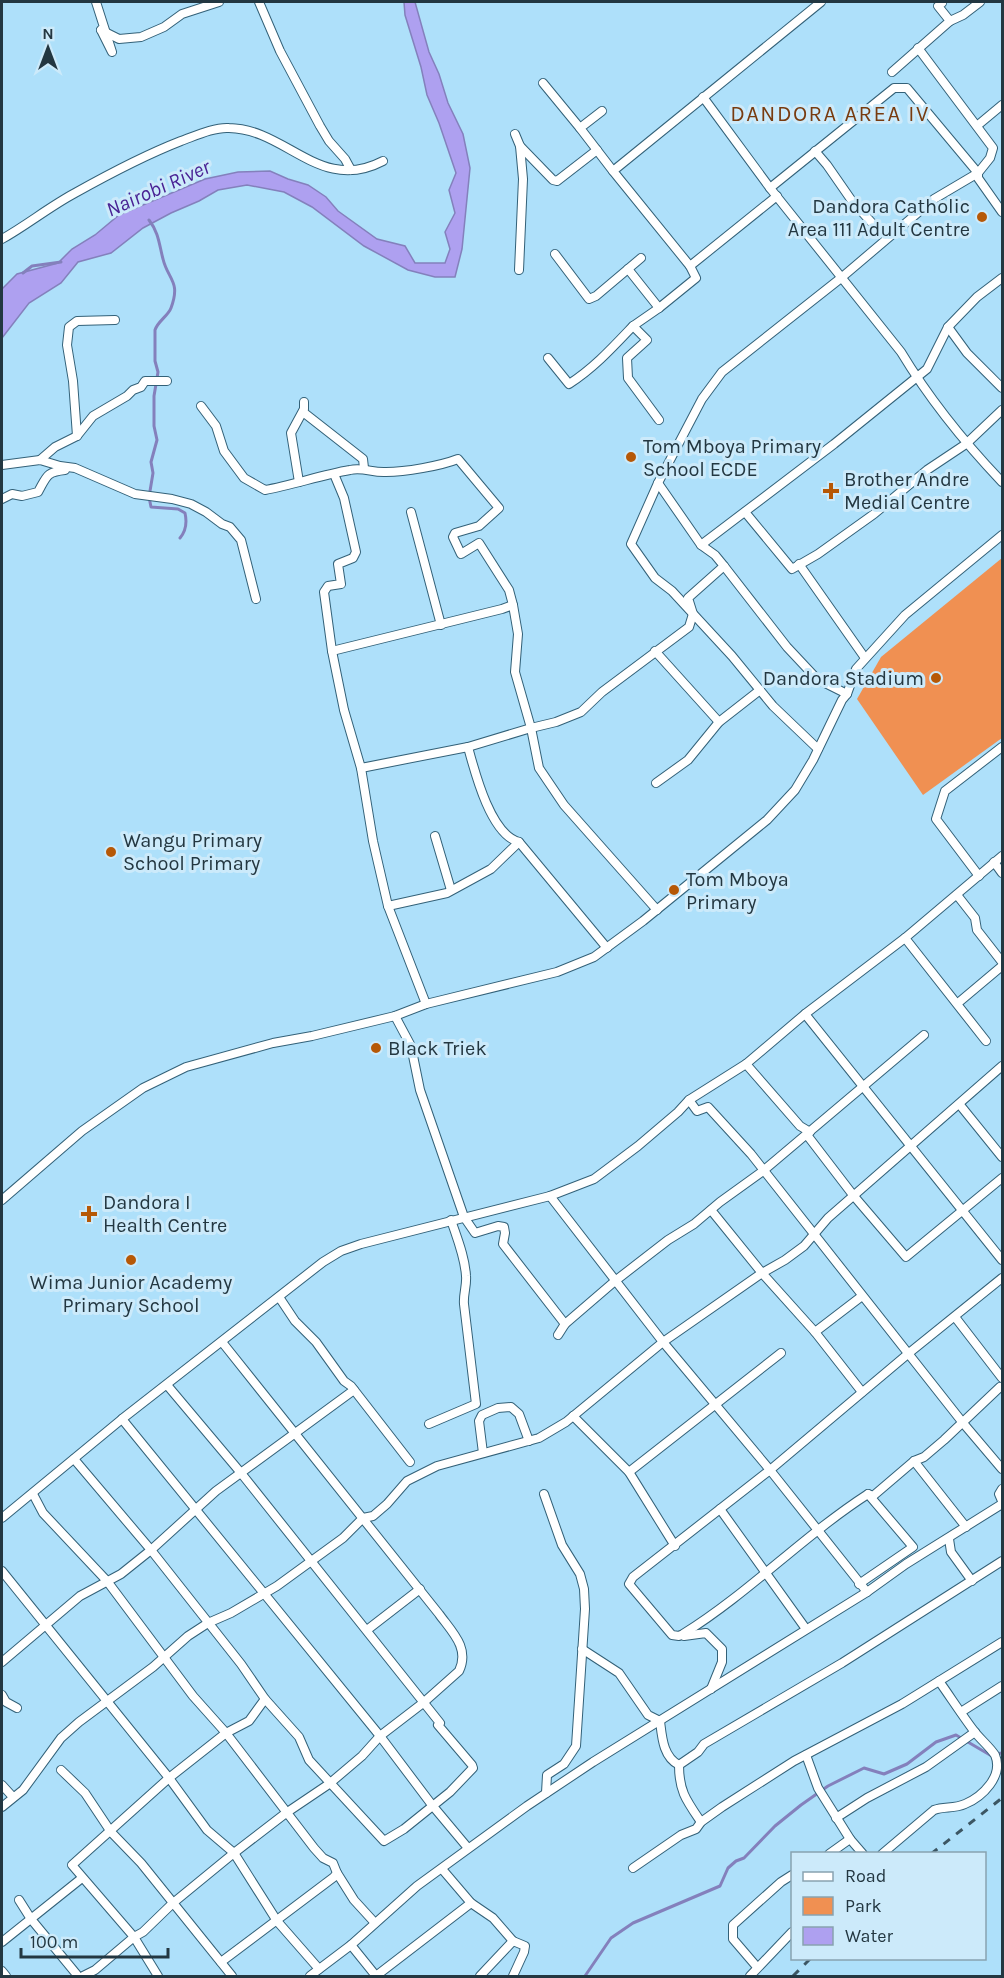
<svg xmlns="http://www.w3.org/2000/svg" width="1004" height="1978" viewBox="0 0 1004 1978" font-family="Karla,sans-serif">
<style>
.green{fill:#f09052}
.water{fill:#aea0f0;stroke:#8480bc;stroke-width:1.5}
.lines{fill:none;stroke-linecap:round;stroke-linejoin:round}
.stream{stroke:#8480bc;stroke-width:3}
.street-casing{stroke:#336178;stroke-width:10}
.street{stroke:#fff;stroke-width:8}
.rail{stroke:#3c5663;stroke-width:3;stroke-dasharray:8 8;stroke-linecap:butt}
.poi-dot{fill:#b65806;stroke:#cceafa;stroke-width:2}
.labels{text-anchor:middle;stroke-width:6;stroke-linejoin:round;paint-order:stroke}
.poi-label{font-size:20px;fill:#233741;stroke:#cceafa;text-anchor:start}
.water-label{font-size:21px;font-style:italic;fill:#492294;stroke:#cceafa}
.quarter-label{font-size:22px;letter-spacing:1.5px;fill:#783b0f;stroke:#cceafa}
</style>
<rect width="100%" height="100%" fill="#aee0fa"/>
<!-- green -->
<path class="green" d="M1002 558V738L923 795 857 699 881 657Z"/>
<!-- water -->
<path class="water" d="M404 2H415L429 52 439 74 448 103 463 134 470 168 462 249 455 277H435L408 270 364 246 312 207 284 192 247 185 218 190 199 201 171 213 143 228 111 253 78 262 61 283 29 303 2 338V289L17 274 58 263 72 249 95 235 119 215 205 179 238 172 270 171 288 179 308 185 326 197 338 211 377 239 405 246 415 263H445L450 249 445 232 455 213 449 190 456 173 439 123 427 95 421 67 405 15Z"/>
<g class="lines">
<!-- stream -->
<g class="stream">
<path d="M149 220C159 233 159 244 163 259 168 280 181 281 171 308 168 316 158 321 155 330V361L158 372 154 396V426L157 440 151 462 153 473 149 497 151 507 178 509 185 513C187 522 186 531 180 538"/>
<path d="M23 273 32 266 61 262"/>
<path d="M585 1976 611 1938 633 1923 720 1886 728 1868 736 1861 744 1858 775 1826 801 1805 828 1786 864 1768 884 1774 907 1764 936 1742 956 1735 990 1755 1002 1753"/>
</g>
<!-- street casing -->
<g class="street-casing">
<g id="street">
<path d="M96 2 112 52 101 30"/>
<path d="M259 2 280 51 320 126 329 141 345 159 351 170"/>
<path d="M950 21 963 15 980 2"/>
<path d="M101 30 119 39 141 37 164 27 182 14 219 2"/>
<path d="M892 72 950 21 938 6 942 3 940 2"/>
<path d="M543 83 580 128"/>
<path d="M703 97 770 188 901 352C930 400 964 442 1002 482"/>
<path d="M602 111 580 128 613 171"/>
<path d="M978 125 1002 105"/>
<path d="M515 134 520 146 553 180 557 181 597 150"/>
<path d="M815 151 827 165 852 201 872 223"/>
<path d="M770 188 894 88H907L978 173V178L1002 212"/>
<path d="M2 239C27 225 49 207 75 193 109 174 145 155 181 141 195 136 214 127 229 128 287 129 320 194 383 161"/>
<path d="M555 254 589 299 596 296 641 258"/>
<path d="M690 266 613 171 821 2"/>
<path d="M628 269 659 308"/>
<path d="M519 270 523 179 520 146"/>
<path d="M948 327 967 353 1002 388"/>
<path d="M548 358 569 384C594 368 613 347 633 326"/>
<path d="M201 406 216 426 224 451 244 478 265 490C293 485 321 475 350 470 363 467 373 473 386 472 405 472 440 466 458 459L499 508 479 526 455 533 453 537 461 554 479 543 509 590 513 605 518 634 515 672 531 728 539 768 564 805 657 910"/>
<path d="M303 412 363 459 364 468"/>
<path d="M659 420 628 378 627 358 647 340 633 326 659 308 696 278 690 266 777 196"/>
<path d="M77 436 73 381 67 345 69 327 77 321 115 320"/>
<path d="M40 460 55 447 77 436 93 416 127 396 133 390 141 387 145 381H167"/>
<path d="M2 465 40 460 60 466 75 468 135 494 172 499 191 504 206 512 222 524 230 527 241 540 256 599"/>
<path d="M334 474 344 498 356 552 353 558 338 564 341 584 328 586 324 592 332 651 344 710 361 768 373 841 388 906 426 1004"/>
<path d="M299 482 291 433 304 409V402"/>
<path d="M658 483 701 545 715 555 724 566 787 647 817 679 847 694"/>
<path d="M2 499 12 494 22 496 38 492C47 476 46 472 65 470"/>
<path d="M411 512 441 625"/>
<path d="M745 512 792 569 818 554 874 514 927 470 966 444 1002 410"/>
<path d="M701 545 834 444 927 369 948 327 977 297 1002 278"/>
<path d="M799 564 865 658"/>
<path d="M332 651 502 609 513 605"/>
<path d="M655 651 719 722"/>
<path d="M468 747C475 773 491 835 519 842L607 948"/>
<path d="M818 749 773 706 732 656 672 591 655 578 631 544 658 483 702 399 722 372 841 278 934 199 978 173 990 158 993 148 918 48"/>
<path d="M361 768 468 747 531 728 556 722 581 712 602 692 689 627 693 614 688 598 724 566"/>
<path d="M656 783 688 760 719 722 760 690"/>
<path d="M435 836 451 890"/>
<path d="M994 862 1002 873"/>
<path d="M979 876 936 819 945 791 1002 747"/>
<path d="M957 895 975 918 977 930 1002 962"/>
<path d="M388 906 447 893 491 869 519 842"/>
<path d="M905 938 986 1041"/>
<path d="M958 1003 1002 966"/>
<path d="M805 1014 1002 1260"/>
<path d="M395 1016 411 1046 420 1090 464 1217 475 1233 498 1226 504 1227 505 1233 503 1244 565 1324"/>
<path d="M746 1064 800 1126 810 1132"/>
<path d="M689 1100 697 1111 708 1107 751 1154 963 1423 1002 1469"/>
<path d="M960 1105 1002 1157"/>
<path d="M807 1135 853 1195 906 1257 1002 1178"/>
<path d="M550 1196 663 1342 770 1470 867 1592"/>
<path d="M2 1200 82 1131 143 1088 186 1067 273 1043 312 1036 395 1016 426 1004 557 972 594 957 643 921 767 820 795 790 813 760 842 700 847 694 856 669 905 615 1002 535"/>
<path d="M711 1210 762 1273 815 1332"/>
<path d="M862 1296 815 1332 862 1392"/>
<path d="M279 1297 295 1321 316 1342 344 1381 351 1386 410 1462"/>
<path d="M955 1317 1002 1378"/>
<path d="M558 1335 565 1324 615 1281 668 1240 694 1224 720 1202 763 1171 924 1035"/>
<path d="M1000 1387 944 1440 924 1457 914 1461 873 1496 868 1494C803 1536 749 1593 683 1634L679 1636 672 1635 629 1584 633 1577 770 1470 909 1353 1002 1278"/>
<path d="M573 1416 629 1472 675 1546"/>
<path d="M122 1419 380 1736 432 1805 468 1848"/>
<path d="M429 1424 476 1404 464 1304C463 1295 467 1285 466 1276 465 1257 457 1238 451 1220"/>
<path d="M483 1453 479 1421 482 1415 498 1408 511 1407 519 1414 529 1441"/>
<path d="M74 1459 151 1550 241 1664 265 1699 299 1737 309 1760 384 1841 404 1829 450 1792 473 1768 472 1765 438 1725 440 1723 241 1473 167 1385"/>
<path d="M914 1461 966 1527"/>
<path d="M629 1472 781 1353"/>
<path d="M1002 1489 999 1494 1002 1501"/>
<path d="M33 1494 43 1513 107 1581 193 1696 226 1733 314 1848 323 1858 333 1863 337 1873 334 1877 221 1962"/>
<path d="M544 1494 562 1545 580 1574 584 1589 585 1609 576 1746 564 1764 547 1775 546 1793"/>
<path d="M720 1509 806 1629"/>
<path d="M2 1518 122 1419 323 1262 341 1251 361 1244 550 1196 594 1179 638 1146 678 1112 689 1100 746 1064 805 1014 905 938 1002 856"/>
<path d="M949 1539 951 1552 972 1581"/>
<path d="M2 1571 169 1778 207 1830 234 1853 277 1921 319 1969"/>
<path d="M859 1584 913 1547 868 1494"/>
<path d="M367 1630 420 1589"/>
<path d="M684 1636 706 1633 722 1649V1662L711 1689"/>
<path d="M582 1649 619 1673 648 1715 660 1721C662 1737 663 1757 679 1765"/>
<path d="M2 1662 80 1596 121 1574 151 1550 216 1491 354 1390"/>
<path d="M2 1695 6 1702 17 1708"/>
<path d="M961 1712 1002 1686"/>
<path d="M806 1755 818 1788 850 1839 829 1854"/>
<path d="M61 1770 85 1793 111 1832 141 1863 232 1976"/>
<path d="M2 1785 12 1796"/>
<path d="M2 1807 23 1790 61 1738 79 1722 153 1667 188 1636 208 1623 231 1613 277 1586 343 1538 363 1518 373 1516 387 1504 407 1481 437 1466 539 1438 566 1422 663 1342 762 1273 785 1260 804 1246 828 1218 1002 1066"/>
<path d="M836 1818 867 1798 926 1767 975 1732"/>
<path d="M701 1822C686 1800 679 1791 679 1765L698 1752 704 1744 842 1663 1002 1561"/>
<path d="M850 1839 863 1854"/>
<path d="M882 1854 934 1810C944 1806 954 1809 965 1804 982 1797 1004 1776 995 1755 989 1746 980 1739 974 1731 962 1715 951 1698 939 1681"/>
<path d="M633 1868 681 1835 696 1829 701 1822 722 1807 794 1761 902 1704 1002 1642"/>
<path d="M442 1869 471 1903 493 1918 513 1941 525 1946 524 1952 513 1976"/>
<path d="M337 1873 354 1900 375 1923"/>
<path d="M19 1900 31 1919 78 1976"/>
<path d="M2 1942 82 1878"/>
<path d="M351 1945 376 1976"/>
<path d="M757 1967 733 1939V1925L781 1882 792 1875"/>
<path d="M2 1971 6 1976"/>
<path d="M83 1976 95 1970 134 1937 143 1932 173 1903 234 1853 286 1813 329 1784 362 1756 380 1736 423 1703 459 1671C470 1648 452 1632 439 1614L222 1342"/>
<path d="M158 1976 134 1937 72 1865 169 1778 226 1733 249 1721 265 1699"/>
<path d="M310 1976 351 1945 417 1886 527 1806 593 1762 867 1592 906 1564 1002 1504"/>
<path d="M376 1976 471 1903"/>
<path d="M480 1976 513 1941"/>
<path d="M750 1976 792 1932"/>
</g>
</g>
<!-- street -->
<use href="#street" class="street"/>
<!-- rail -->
<g class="rail">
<path d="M931 1854 1002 1798"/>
<path d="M793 1976 811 1958"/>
</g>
</g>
<!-- markers -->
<g class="poi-dot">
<circle cx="982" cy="217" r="6"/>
<circle cx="631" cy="457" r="6"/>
<path d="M828 482h6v6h6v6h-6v6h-6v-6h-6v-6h6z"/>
<circle cx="936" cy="678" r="6"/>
<circle cx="111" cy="852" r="6"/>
<circle cx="674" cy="890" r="6"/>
<circle cx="376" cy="1048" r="6"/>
<path d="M86 1205h6v6h6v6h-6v6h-6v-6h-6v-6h6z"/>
<circle cx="131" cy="1260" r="6"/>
</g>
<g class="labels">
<!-- poi labels -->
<g class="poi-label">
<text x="970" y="213" text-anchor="end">Dandora Catholic<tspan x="970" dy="23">Area 111 Adult Centre</tspan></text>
<text x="643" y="453">Tom Mboya Primary<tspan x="643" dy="23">School ECDE</tspan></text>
<text x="844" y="486">Brother Andre<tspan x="844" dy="23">Medial Centre</tspan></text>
<text x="924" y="685" text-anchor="end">Dandora Stadium</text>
<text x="123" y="847">Wangu Primary<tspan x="123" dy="23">School Primary</tspan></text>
<text x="686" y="886">Tom Mboya<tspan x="686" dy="23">Primary</tspan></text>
<text x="388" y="1055">Black Triek</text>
<text x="103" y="1209">Dandora I<tspan x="103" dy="23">Health Centre</tspan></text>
<text x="131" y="1289" text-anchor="middle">Wima Junior Academy<tspan x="131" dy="23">Primary School</tspan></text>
</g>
<!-- water labels -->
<g class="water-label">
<text transform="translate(158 188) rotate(-24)" y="7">Nairobi River</text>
</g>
<!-- quarter labels -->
<g class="quarter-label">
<text x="830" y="121">DANDORA AREA IV</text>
</g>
</g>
<!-- border -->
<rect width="1004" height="1978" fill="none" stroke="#233741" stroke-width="6"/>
<!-- legend -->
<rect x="791" y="1852" width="195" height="108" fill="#cceafa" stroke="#88a2b0" stroke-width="1.5"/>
<rect x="803" y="1872" width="30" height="9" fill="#ffffff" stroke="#88a2b0" stroke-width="1.5"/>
<text x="845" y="1882" font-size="18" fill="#233741">Road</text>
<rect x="803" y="1897" width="30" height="18" fill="#f09052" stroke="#88a2b0" stroke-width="1.5"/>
<text x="845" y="1912" font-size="18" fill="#233741">Park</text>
<rect x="803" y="1927" width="30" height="18" fill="#aea0f0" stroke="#88a2b0" stroke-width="1.5"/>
<text x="845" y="1942" font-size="18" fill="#233741">Water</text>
<!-- north arrow -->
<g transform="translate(48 48)" stroke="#cceafa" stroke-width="4.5" paint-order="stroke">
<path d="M0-4.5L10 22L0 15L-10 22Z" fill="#233741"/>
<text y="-9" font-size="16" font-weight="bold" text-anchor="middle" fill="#233741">N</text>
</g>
<!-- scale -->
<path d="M21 1948v9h147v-9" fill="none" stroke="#233741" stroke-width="3"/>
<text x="30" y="1948" font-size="18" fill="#233741" stroke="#cceafa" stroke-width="4.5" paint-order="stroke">100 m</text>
</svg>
